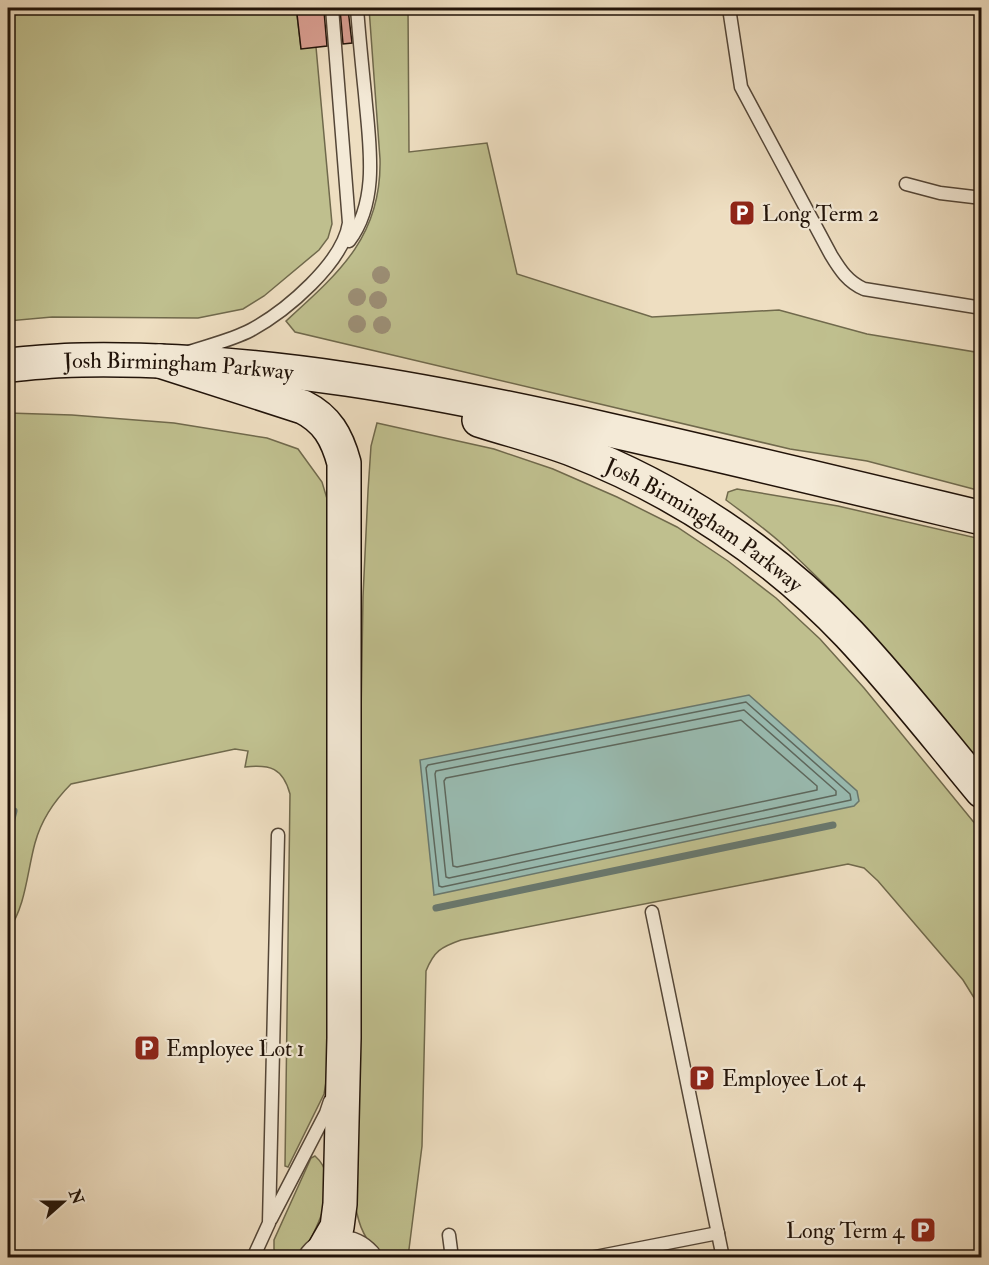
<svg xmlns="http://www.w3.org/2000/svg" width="989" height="1265" viewBox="0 0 989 1265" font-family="'IM FELL Double Pica',serif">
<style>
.green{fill:#bfbf8e;stroke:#70694c;stroke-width:1.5}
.water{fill:#99bcb2;stroke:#69786e;stroke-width:1.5}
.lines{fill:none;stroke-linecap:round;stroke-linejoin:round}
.shore{stroke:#5d685e;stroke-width:1.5}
.stream{stroke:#69786e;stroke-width:7}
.building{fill:#d99e91;stroke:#211309;stroke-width:1.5}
.service-casing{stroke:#544637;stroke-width:15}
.tertiary-casing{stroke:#544637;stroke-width:33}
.secondary-casing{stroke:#211309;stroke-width:36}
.service{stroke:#f4ead7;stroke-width:12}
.tertiary{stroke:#f4ead7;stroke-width:30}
.secondary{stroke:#f4ead7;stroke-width:33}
.tree{fill:#9c8f76}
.labels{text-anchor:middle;stroke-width:4.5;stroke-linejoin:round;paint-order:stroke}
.poi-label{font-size:22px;fill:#211309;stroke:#f4ead7;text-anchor:start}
.street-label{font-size:22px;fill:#211309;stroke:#f4ead7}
</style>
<rect width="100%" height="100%" fill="#eedec1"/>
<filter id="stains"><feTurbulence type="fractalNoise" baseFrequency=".00333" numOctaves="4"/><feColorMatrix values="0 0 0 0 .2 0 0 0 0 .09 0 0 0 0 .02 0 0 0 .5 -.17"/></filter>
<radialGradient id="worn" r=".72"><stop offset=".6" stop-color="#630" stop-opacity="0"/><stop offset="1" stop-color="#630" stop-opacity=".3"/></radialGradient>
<!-- green -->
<g class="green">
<path d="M90 8H308L309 13 297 15 301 48 316 47 332 224 328 238 319 250 264 296 243 309 198 318 52 317 8 321V17L26 12Z"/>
<path d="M369 8H408L409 152 487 143 517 274 652 317 779 310 867 334 981 353V491L867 461 790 449 295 332 286 321C339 273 382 236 380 159Z"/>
<path d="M8 413 72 415 174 423 267 438 298 449 322 482 334 522 330 1059 324 1094 288 1167 285 1166 290 794C283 768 270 764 245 767L248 751 235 749 71 784C55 800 41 821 35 843 27 872 26 906 8 931Z"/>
<path d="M377 423 494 449 553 469 617 497 677 527 728 561 776 598 820 639 864 688 981 831V1009L963 980 878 881 864 868 848 864 461 940C441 947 434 951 426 971L422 1146 408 1257H379C361 1233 358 1223 353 1194L363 597 368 491 371 446Z"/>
<path d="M737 489 838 506 981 539V765C919 687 855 610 781 543 764 528 745 514 726 500L728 492Z"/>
<path d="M315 1156C344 1181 315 1232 301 1257H277L274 1249V1240L311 1158Z"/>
</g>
<!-- water -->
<path class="water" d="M749 695 857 791 859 801 854 806 434 895 420 760Z"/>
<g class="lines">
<!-- shore -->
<g class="shore">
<path d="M746 702 850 794 851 800 442 887 439 886 426 768 428 765Z"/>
<path d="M744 710 836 791V795L449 878 446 877 435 774 436 771Z"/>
<path d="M741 720 817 786V790L457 867 453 866 444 781 446 778Z"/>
</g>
<!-- stream -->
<g class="stream">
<path d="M8 834 14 811"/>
<path d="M436 908 833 825"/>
</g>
</g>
<!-- building -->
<g class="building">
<path d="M340 9H348L352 43 343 44Z"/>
<path d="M324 11 327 46 301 49 297 14Z"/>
</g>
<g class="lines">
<!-- service casing -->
<g class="service-casing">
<g id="service">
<path d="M729 8 741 87 831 255C840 270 848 282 864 289L982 308"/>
<path d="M906 184 940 193 982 198"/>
<path d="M349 241C380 200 369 142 365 94 362 65 359 36 357 8"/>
<path d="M189 352C210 345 232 340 251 330 286 311 343 263 349 223L332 8"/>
<path d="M652 912 723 1258"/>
<path d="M271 1219 326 1113 330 1101"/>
<path d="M449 1235 452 1258"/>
<path d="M253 1258 269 1223 278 835"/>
<path d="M590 1258 718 1233"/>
</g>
</g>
<!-- tertiary casing -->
<g class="tertiary-casing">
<path id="tertiary" d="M314 1258C328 1241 352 1242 366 1258"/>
</g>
<!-- secondary casing -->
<g class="secondary-casing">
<g id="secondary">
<path d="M160 361 303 407C327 419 337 437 344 463V1038L340 1204 337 1227 325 1248"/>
<path id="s1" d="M8 365C32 363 57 360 82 360 260 357 436 391 609 430 733 458 857 488 982 518"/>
<path id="s2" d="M479 420C510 430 543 438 574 450 677 490 773 554 849 634 896 684 938 738 982 791"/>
</g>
</g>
<!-- service -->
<use href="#service" class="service"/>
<!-- tertiary -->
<use href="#tertiary" class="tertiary"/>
<!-- secondary -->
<use href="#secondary" class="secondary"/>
</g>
<!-- trees -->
<g class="tree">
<circle cx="381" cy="275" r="9"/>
<circle cx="357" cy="297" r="9"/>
<circle cx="378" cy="300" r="9"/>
<circle cx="357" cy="324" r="9"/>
<circle cx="382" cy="325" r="9"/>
</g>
<!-- icons -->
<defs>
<g id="parking-square" transform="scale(1.35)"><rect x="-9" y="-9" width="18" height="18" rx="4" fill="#8f2418" stroke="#f4ead7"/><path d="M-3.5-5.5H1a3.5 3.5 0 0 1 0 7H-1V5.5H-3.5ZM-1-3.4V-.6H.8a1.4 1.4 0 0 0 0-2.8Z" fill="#fff"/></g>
</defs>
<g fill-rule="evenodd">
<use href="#parking-square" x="742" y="213"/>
<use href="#parking-square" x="147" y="1048"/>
<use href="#parking-square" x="702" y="1078"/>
<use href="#parking-square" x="923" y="1230"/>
</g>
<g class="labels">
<!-- poi labels -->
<g class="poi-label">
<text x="762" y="221">Long Term 2</text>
<text x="166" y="1056">Employee Lot 1</text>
<text x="722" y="1086">Employee Lot 4</text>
<text x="904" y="1238" text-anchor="end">Long Term 4</text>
</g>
<!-- street labels -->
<g class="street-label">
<text dy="8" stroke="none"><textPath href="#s1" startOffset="171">Josh Birmingham Parkway</textPath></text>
<text dy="8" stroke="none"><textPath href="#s2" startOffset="250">Josh Birmingham Parkway</textPath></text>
</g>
</g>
<!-- margin -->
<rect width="989" height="1265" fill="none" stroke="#eedec1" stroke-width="30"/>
<rect x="9" y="9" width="971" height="1247" fill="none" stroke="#211309" stroke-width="3"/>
<rect x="15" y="15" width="959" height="1235" fill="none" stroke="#211309" stroke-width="1.5"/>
<!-- north arrow -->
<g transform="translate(63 1202) rotate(69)" stroke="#f4ead7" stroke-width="4.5" paint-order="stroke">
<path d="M0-4.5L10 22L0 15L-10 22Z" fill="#211309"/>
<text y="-9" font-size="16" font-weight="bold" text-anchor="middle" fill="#211309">N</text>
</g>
<rect width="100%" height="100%" filter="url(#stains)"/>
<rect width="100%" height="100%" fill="url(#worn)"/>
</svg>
